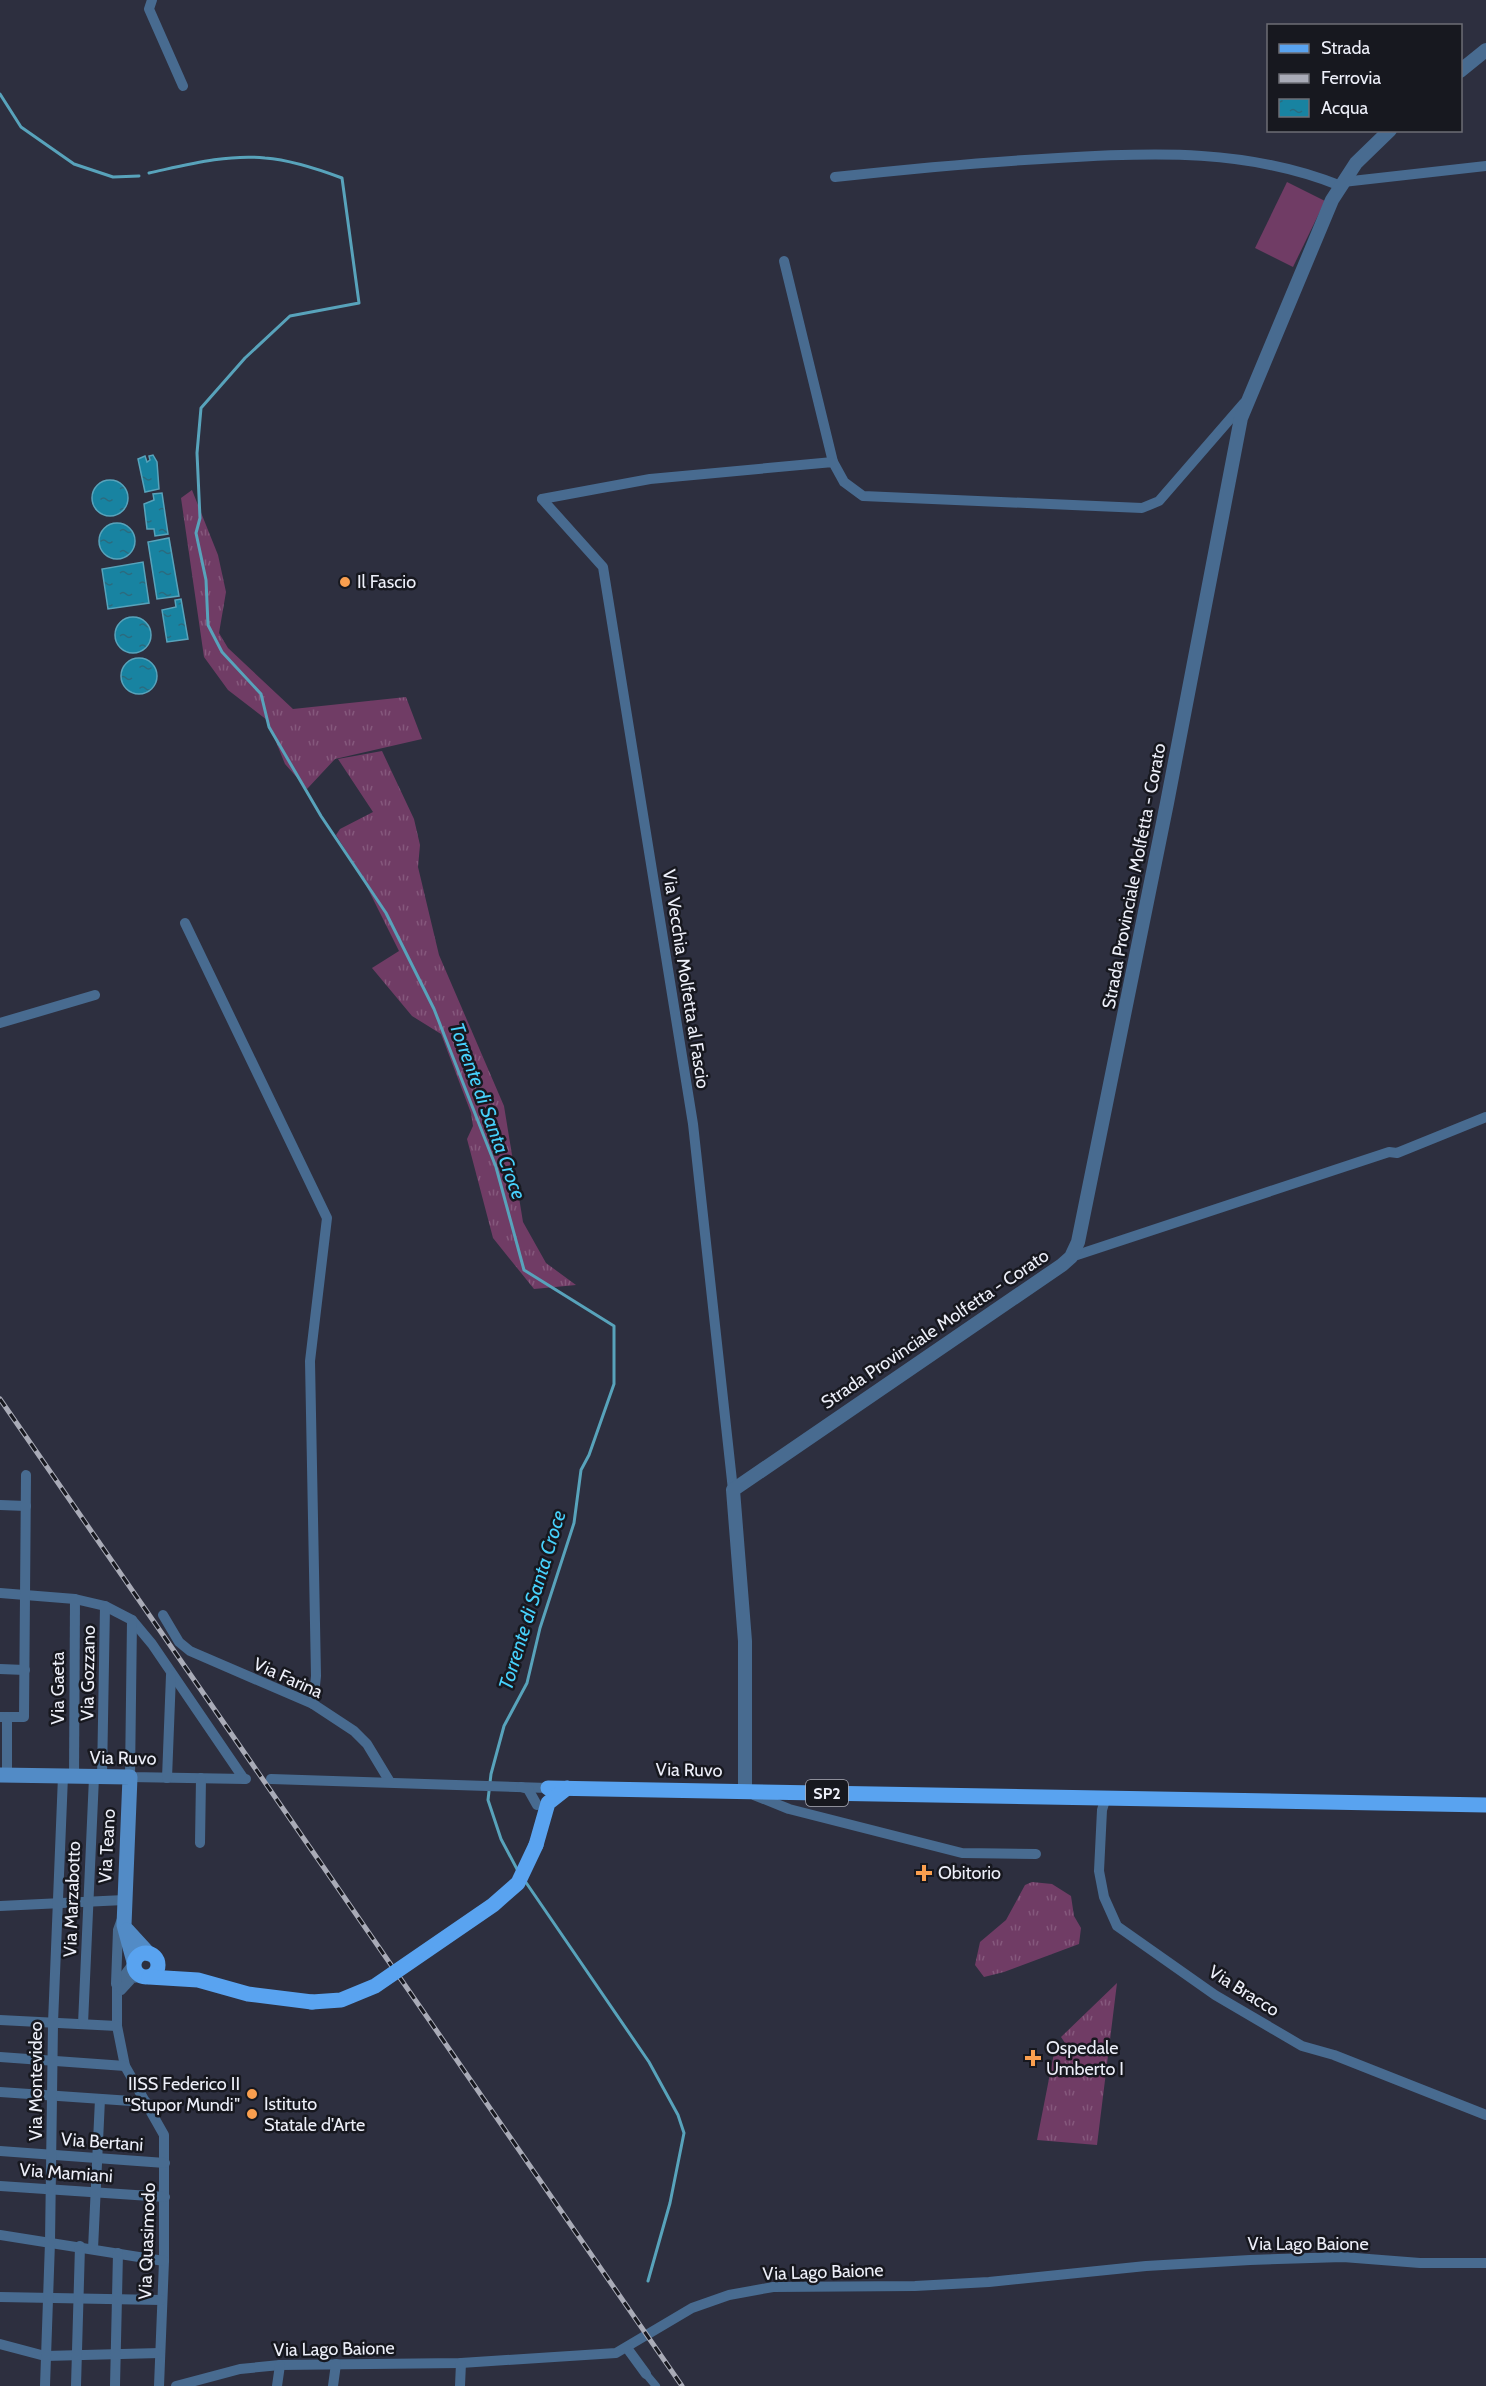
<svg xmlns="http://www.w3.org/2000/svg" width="1486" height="2386" viewBox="0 0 1486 2386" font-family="Cabin,sans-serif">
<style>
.grass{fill:url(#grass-tufts)}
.pitch{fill:#703c65}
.water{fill:url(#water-ripples);stroke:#58a3bb;stroke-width:1.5}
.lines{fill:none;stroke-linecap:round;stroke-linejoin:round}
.stream{stroke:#58a3bb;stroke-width:3}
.pedestrian{stroke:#486b90;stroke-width:8}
.minor{stroke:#486b90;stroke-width:10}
.tertiary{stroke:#486b90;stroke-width:14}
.secondary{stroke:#528bc6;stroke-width:15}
.primary{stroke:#59a3f0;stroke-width:15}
.rail-casing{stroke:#a9abb7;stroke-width:5}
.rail{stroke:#17181f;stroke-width:3;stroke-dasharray:9;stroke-linecap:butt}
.primary-bridge{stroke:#59a3f0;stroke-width:15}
.poi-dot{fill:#fa9f4f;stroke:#17181f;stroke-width:2}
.labels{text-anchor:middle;stroke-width:5;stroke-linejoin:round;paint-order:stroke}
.shield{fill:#17181f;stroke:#adaeb8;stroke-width:1.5}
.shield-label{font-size:16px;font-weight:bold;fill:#edeff9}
.poi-label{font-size:18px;fill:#edeff9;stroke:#17181f;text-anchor:start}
.street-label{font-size:18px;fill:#edeff9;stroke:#17181f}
.water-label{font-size:20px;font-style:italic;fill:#47d1fc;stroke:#17181f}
</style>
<defs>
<pattern id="grass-tufts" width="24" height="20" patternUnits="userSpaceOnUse" patternTransform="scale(1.5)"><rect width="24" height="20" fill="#703c65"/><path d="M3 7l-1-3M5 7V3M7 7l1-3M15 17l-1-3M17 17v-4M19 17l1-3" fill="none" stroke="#85587c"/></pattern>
<pattern id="water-ripples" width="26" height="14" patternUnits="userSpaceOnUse" patternTransform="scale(1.5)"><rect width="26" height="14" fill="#1883a1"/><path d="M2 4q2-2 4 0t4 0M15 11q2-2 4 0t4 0" fill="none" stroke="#2b6b7f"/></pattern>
</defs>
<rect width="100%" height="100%" fill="#2d2f3f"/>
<!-- grass -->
<g class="grass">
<path d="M192 490 218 555 226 592 219 633 228 648 293 709 406 697 422 739 335 759 307 789 285 764 267 720 228 690 204 657 181 498Z"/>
<path d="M382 751 414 819 420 845 418 867 439 955 504 1106 523 1222 546 1263 576 1285 534 1289 493 1238 467 1139 473 1126 471 1113 441 1034 412 1016 372 968 399 951 360 873 336 835 340 829 373 812 338 759Z"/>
<path d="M1032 1882 1052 1884 1071 1896 1074 1916 1081 1928 1079 1944 1004 1972 984 1977 975 1965 980 1942 1006 1920 1025 1885Z"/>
<path d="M1117 1983 1097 2145 1037 2140 1056 2043 1060 2047 1065 2043 1061 2037Z"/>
</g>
<!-- pitch -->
<path class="pitch" d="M1287 182 1325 201 1293 267 1255 248Z"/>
<!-- water -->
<g class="water">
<path d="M153 455 157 462 159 489 145 492 138 459 145 456 147 462 150 460 149 456Z"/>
<circle cx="110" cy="498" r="18"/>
<path d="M162 493 168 534 155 536 154 529H147L144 504 154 500 153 494Z"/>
<circle cx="117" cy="541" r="18"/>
<path d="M169 538 179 596 157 599 148 542Z"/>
<path d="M143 562 149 603 108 609 102 569Z"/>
<path d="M181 599 188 639 167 642 162 610 176 607 175 600Z"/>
<circle cx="133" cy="635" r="18"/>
<circle cx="139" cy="676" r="18"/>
</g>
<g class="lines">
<!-- stream -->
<g class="stream">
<path d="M0 94 21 127 74 164 113 177 139 176"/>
<path d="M149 173C186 165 226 154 265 158 291 160 318 169 342 178L359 303 290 316 245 358 201 408 197 453 200 518 196 533 206 580 208 625 222 652 261 694 269 727 321 816 386 913 434 1009 496 1167 524 1270 614 1326V1384L589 1455 581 1470 574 1523 540 1628 527 1683 504 1726 491 1774 488 1800 501 1839 518 1871"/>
<path d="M525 1881 649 2062 678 2115 684 2133 670 2203 648 2281"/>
</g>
<!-- pedestrian -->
<path class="pedestrian" d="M646 2374 656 2386"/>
<!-- minor -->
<g class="minor">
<path d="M152 0 149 9 183 86"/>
<path d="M835 177C909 169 983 162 1058 158 1154 152 1250 149 1341 186"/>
<path d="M1343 182 1486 166"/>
<path d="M784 261 833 462"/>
<path d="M542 499 603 567 693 1124 733 1490"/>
<path d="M542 499 650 479 833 462 844 482 863 496 1142 508 1159 501 1244 403"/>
<path d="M185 923 327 1218 310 1361 316 1676 313 1704"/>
<path d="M0 1023 95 995"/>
<path d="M1071 1257 1389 1152 1397 1153 1486 1117"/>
<path d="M0 1505 26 1506"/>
<path d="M0 1593 75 1599 105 1606 132 1620 152 1644 244 1779"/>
<path d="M163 1615 179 1642 190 1651 313 1704 354 1731 367 1744 390 1782"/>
<path d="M132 1620 130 1777 246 1779"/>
<path d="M0 1669 25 1670"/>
<path d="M0 1717H24L26 1475"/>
<path d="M7 1776V1717"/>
<path d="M74 1776 75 1599"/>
<path d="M102 1777 105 1606"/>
<path d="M167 1778 171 1675"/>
<path d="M271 1779 548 1788"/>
<path d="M521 1787 528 1789 537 1805"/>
<path d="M754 1795 789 1809 962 1853 1036 1854"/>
<path d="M1106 1797 1102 1810 1099 1871 1104 1897 1117 1926 1215 1995 1302 2046 1334 2055 1486 2115"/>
<path d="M200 1843 201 1778"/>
<path d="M0 1906 124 1900"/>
<path d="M133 1964 117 1985V2026L125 2066 164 2135V2261L159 2386"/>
<path d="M116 1984 118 1930 122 1919"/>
<path d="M121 1990 132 1978 141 1977"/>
<path d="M0 2020 117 2026"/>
<path d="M83 2024 94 1777"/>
<path d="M0 2057 125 2066"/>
<path d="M0 2092 146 2102"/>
<path d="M0 2151 165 2163"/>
<path d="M0 2186 165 2197"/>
<path d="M0 2235 164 2261"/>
<path d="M93 2249 100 2099"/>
<path d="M0 2297 161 2300"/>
<path d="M0 2344 45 2356 160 2353"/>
<path d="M627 2348 646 2374"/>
<path d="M45 2386 50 2242 53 2023 63 1776"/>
<path d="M76 2386 80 2246"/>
<path d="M115 2386 118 2253"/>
<path d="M176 2386 240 2369 280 2365 461 2363 616 2353 692 2308 729 2295 773 2287 915 2286 989 2282 1146 2266 1250 2260 1343 2257 1420 2263H1486"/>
<path d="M277 2386 280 2365"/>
<path d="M333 2386 336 2364"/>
<path d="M460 2386 461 2363"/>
</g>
<!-- tertiary -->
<g class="tertiary">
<path d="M1460 71 1486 50"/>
<path d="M745 1791V1641L733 1490 1062 1265 1071 1257 1078 1242 1167 803 1241 418 1332 200 1356 163 1390 130"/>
</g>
<!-- secondary -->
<g class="secondary">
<path d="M0 1775 130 1777 124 1925 134 1962"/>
<path d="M127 1930 149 1954"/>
</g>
<!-- primary -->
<g class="primary">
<path d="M548 1788 1486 1805"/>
<path d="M536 1845 548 1803 567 1788"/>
<circle cx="146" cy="1965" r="12"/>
<path d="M149 1977 198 1980 248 1994 312 2002"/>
</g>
<!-- rail casing -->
<g class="rail-casing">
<path id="rail" d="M0 1399 682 2386"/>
</g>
<!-- rail -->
<use href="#rail" class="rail"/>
<!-- primary-bridge -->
<path class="primary-bridge" d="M312 2002 341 2000 375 1986 493 1905 518 1883 536 1845"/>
</g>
<!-- markers -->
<g class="poi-dot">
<circle cx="345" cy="582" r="6"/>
<path d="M921 1864h6v6h6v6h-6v6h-6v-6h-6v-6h6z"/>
<path d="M1030 2049h6v6h6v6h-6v6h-6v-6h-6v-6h6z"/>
<circle cx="252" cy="2094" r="6"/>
<circle cx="252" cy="2114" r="6"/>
</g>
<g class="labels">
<!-- shield labels -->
<rect class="shield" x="806" y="1780" width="42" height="26" rx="4.5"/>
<g class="shield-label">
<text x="827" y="1799">SP2</text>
</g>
<!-- poi labels -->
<g class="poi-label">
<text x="357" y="588">Il Fascio</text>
<text x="938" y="1879">Obitorio</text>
<text x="1046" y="2054">Ospedale<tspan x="1046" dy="21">Umberto I</tspan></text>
<text x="240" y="2090" text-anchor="end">IISS Federico II<tspan x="240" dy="21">"Stupor Mundi"</tspan></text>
<text x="264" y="2110">Istituto<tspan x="264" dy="21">Statale d'Arte</tspan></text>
</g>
<!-- street labels -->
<g class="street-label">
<text transform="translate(1134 876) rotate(-79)" y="6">Strada Provinciale Molfetta - Corato</text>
<text transform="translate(686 979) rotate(81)" y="6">Via Vecchia Molfetta al Fascio</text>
<text transform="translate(935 1329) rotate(-34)" y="6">Strada Provinciale Molfetta - Corato</text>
<text transform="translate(88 1673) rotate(-89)" y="6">Via Gozzano</text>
<text transform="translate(288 1678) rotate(24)" y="6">Via Farina</text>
<text transform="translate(58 1688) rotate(-90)" y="6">Via Gaeta</text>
<text transform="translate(123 1758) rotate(1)" y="6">Via Ruvo</text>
<text transform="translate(689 1770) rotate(1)" y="6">Via Ruvo</text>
<text transform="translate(107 1846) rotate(-87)" y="6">Via Teano</text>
<text transform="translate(72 1899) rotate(-88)" y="6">Via Marzabotto</text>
<text transform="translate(1244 1991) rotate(32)" y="6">Via Bracco</text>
<text transform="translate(36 2081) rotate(-90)" y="6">Via Montevideo</text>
<text transform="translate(102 2142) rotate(4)" y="6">Via Bertani</text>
<text transform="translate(66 2173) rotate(4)" y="6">Via Mamiani</text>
<text transform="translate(147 2241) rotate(-88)" y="6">Via Quasimodo</text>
<text x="1308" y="2250">Via Lago Baione</text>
<text transform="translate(823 2272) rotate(-2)" y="6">Via Lago Baione</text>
<text transform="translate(334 2349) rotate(-1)" y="6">Via Lago Baione</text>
</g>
<!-- water labels -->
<g class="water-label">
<text transform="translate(488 1111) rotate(70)" y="7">Torrente di Santa Croce</text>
<text transform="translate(532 1600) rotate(-73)" y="7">Torrente di Santa Croce</text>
</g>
</g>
<!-- legend -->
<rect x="1267" y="24" width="195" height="108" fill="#17181f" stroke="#6d6e76" stroke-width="1.5"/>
<rect x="1279" y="44" width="30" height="9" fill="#59a3f0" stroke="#6d6e76" stroke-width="1.5"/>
<text x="1321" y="54" font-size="18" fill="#edeff9">Strada</text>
<rect x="1279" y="74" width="30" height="9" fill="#a9abb7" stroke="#6d6e76" stroke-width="1.5"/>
<text x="1321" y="84" font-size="18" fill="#edeff9">Ferrovia</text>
<rect x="1279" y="99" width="30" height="18" fill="url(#water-ripples)" stroke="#6d6e76" stroke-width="1.5"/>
<text x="1321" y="114" font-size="18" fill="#edeff9">Acqua</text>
</svg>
